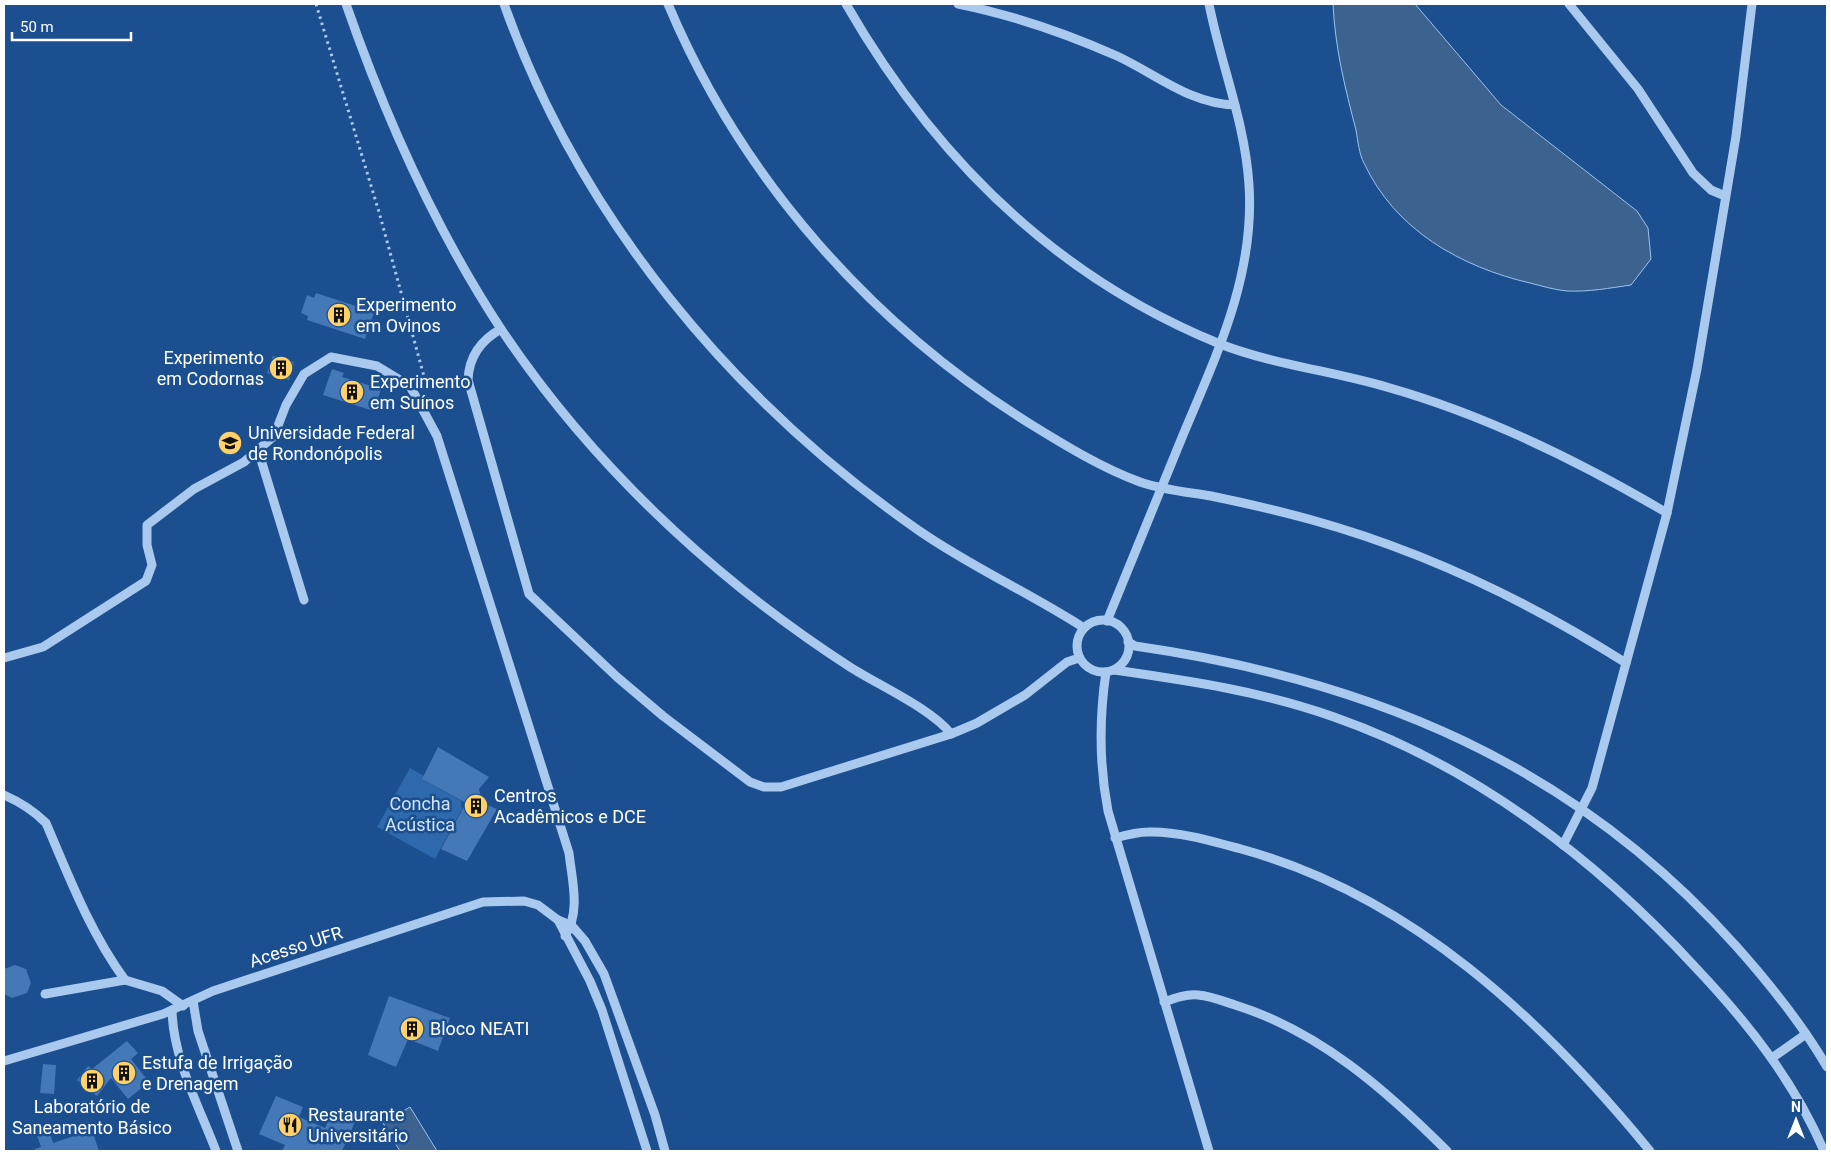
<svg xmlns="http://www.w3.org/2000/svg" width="1831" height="1155" viewBox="0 0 1831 1155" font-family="Roboto,sans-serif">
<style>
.green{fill:#2e69ad}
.water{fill:#3c6290;stroke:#9cc4f0}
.building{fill:#4478b7}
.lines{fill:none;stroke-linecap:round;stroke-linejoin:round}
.path{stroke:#a9c9ee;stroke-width:3;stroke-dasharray:2.5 4;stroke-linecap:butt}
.minor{stroke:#a9c9ee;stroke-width:9}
.labels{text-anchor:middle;stroke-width:5;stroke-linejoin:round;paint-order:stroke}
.poi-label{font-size:18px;fill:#fff;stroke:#1b4f8f;text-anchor:start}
.park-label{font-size:18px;fill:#cfe3fa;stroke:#1b4f8f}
.street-label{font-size:18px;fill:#fff;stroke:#1b4f8f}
</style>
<rect width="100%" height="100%" fill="#1b4f8f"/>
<!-- green -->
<path class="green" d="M410 768 424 776 422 779 461 801 462 809 435 859 377 827Z"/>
<!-- water -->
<g class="water">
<path d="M1333 4H1415L1501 105 1637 211 1648 228 1651 259 1631 285C1610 288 1589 292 1567 291 1555 290 1542 286 1530 283 1461 267 1395 230 1364 163 1359 154 1358 141 1356 130 1345 88 1335 47 1333 4Z"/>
<path d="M410 1107 437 1151H400L383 1123Z"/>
</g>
<!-- building -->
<g class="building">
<path d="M316 293 374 312 365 339 307 320 308 316 301 313 307 295 314 298Z"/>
<path d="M273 356 294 362 289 380 267 373Z"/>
<path d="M332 369 344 373 342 377 381 389 374 411 323 395Z"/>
<path d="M438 747 489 777 479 789 482 803 497 809 467 861 441 849 466 803 422 779Z"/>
<path d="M15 965 26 969 31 983 27 993 12 998 4 994V969Z"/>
<path d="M389 996 450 1018 438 1051 408 1039 396 1067 368 1055Z"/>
<path d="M127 1041 138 1053 131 1059 149 1082 128 1099 111 1078 97 1096 77 1080 88 1066 92 1069Z"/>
<path d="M43 1064 56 1065 54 1094 40 1093Z"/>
<path d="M276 1096 303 1107 299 1117 325 1128 332 1112 355 1122 342 1151H282L285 1145 259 1134Z"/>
<path d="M47 1123 53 1143 92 1130 99 1151H35V1149L41 1147 34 1127Z"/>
</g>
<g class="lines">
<!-- path -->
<path class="path" d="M316 4 379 212 428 391"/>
<!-- minor -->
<g class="minor">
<path d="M346 4C385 116 436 230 501 329 567 428 651 516 743 590 777 617 813 643 850 667 878 685 932 709 951 734"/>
<path d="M504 4C580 218 733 401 918 530 971 567 1030 593 1084 628"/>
<path d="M668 4C741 178 872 326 1032 425 1066 446 1102 468 1140 482 1163 490 1187 492 1211 496 1245 503 1279 511 1312 520 1424 551 1528 601 1626 663"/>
<path d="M846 4C934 157 1055 277 1220 344 1274 365 1334 371 1390 388 1488 416 1579 461 1667 513"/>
<path d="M958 4C1013 15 1065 33 1117 56 1156 74 1190 104 1235 105"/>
<path d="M1569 4 1638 89 1693 173 1711 190 1725 196"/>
<path d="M501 329C481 340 469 356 468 380L529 594 617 677 663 716 750 782 764 787H781L951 734 977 723 1025 695 1067 662 1079 658"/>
<path d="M258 450 304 600"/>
<circle cx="1103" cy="646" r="26"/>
<path d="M1107 621C1132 559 1158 497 1183 435 1217 354 1255 275 1249 185 1245 122 1221 65 1209 4"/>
<path d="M1128 642 1135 646C1371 680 1575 765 1736 946 1769 983 1802 1024 1827 1067"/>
<path d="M4 658 43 647 146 581 152 565 147 545V525L194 489 244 462 274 436 286 405 304 374 331 357 377 366 410 386 437 436 569 853C572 880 581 912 565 936"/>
<path d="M1114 670C1190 681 1261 691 1334 717 1474 766 1596 859 1696 968 1748 1023 1794 1081 1824 1151"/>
<path d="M1106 672C1099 719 1099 764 1108 811L1209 1151"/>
<path d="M4 795C20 802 34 811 46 823 69 877 90 932 125 980"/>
<path d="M1115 838C1126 835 1137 832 1148 832 1178 831 1212 841 1241 849 1410 895 1542 1019 1650 1151"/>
<path d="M1563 845 1592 788 1667 513 1697 369 1736 136 1752 4"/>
<path d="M558 920 590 981 602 1010 647 1151"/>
<path d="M45 994 125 980 162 991 183 1006"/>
<path d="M193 1001 198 1031 238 1151"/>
<path d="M1164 1002C1175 998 1186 994 1198 995 1210 996 1223 1001 1235 1005 1319 1031 1386 1090 1447 1151"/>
<path d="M172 1010C173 1059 199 1106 216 1151"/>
<path d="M1772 1058 1806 1034"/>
<path d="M4 1061 163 1014 213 991 483 902 524 901 538 905 558 920 572 926 585 941 604 974 655 1115 665 1151"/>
</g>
</g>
<!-- icons -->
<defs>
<g id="building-disc" transform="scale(1.25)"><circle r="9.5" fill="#ffd166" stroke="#1b4f8f"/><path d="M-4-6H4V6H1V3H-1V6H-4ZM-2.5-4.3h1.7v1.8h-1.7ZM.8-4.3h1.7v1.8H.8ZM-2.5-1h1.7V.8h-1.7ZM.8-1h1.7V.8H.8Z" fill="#111"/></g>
<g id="university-disc" transform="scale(1.25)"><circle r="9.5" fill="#ffd166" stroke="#1b4f8f"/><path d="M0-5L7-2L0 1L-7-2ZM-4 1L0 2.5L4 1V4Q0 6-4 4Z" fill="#111"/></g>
<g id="restaurant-disc" transform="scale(1.25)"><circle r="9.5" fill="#ffd166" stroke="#1b4f8f"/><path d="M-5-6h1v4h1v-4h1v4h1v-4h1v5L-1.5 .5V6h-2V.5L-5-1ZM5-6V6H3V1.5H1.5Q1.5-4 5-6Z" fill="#111"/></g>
</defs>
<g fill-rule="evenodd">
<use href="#building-disc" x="339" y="315"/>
<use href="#building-disc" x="281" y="368"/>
<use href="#building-disc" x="352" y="392"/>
<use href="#university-disc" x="230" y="443"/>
<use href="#building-disc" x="476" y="806"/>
<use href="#building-disc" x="412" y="1029"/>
<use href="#building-disc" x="124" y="1073"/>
<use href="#building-disc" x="92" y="1081"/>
<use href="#restaurant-disc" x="290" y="1125"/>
</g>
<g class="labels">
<!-- poi labels -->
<g class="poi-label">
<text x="356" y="311">Experimento<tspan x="356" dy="21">em Ovinos</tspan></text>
<text x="264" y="364" text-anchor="end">Experimento<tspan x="264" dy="21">em Codornas</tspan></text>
<text x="370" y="388">Experimento<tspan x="370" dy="21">em Suínos</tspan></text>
<text x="248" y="439">Universidade Federal<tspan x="248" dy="21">de Rondonópolis</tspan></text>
<text x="494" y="802">Centros<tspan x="494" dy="21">Acadêmicos e DCE</tspan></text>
<text x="430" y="1035">Bloco NEATI</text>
<text x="142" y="1069">Estufa de Irrigação<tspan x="142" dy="21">e Drenagem</tspan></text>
<text x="92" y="1113" text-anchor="middle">Laboratório de<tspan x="92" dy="21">Saneamento Básico</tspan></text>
<text x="308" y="1121">Restaurante<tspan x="308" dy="21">Universitário</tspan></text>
</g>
<!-- park labels -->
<g class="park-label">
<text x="420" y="810">Concha<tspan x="420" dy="21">Acústica</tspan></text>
</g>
<!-- street labels -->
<g class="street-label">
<text transform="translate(296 947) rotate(-18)" y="6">Acesso UFR</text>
</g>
</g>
<!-- border -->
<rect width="1831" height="1155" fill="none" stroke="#ffffff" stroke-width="10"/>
<!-- north arrow -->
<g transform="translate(1796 1120)" stroke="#1b4f8f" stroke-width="4" paint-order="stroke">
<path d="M0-4L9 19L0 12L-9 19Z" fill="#ffffff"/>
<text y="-8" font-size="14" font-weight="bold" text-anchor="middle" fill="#ffffff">N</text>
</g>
<!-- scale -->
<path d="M12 32v8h119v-8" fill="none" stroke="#ffffff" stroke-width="2.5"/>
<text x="20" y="32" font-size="15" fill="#ffffff" stroke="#1b4f8f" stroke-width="4" paint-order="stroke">50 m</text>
</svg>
